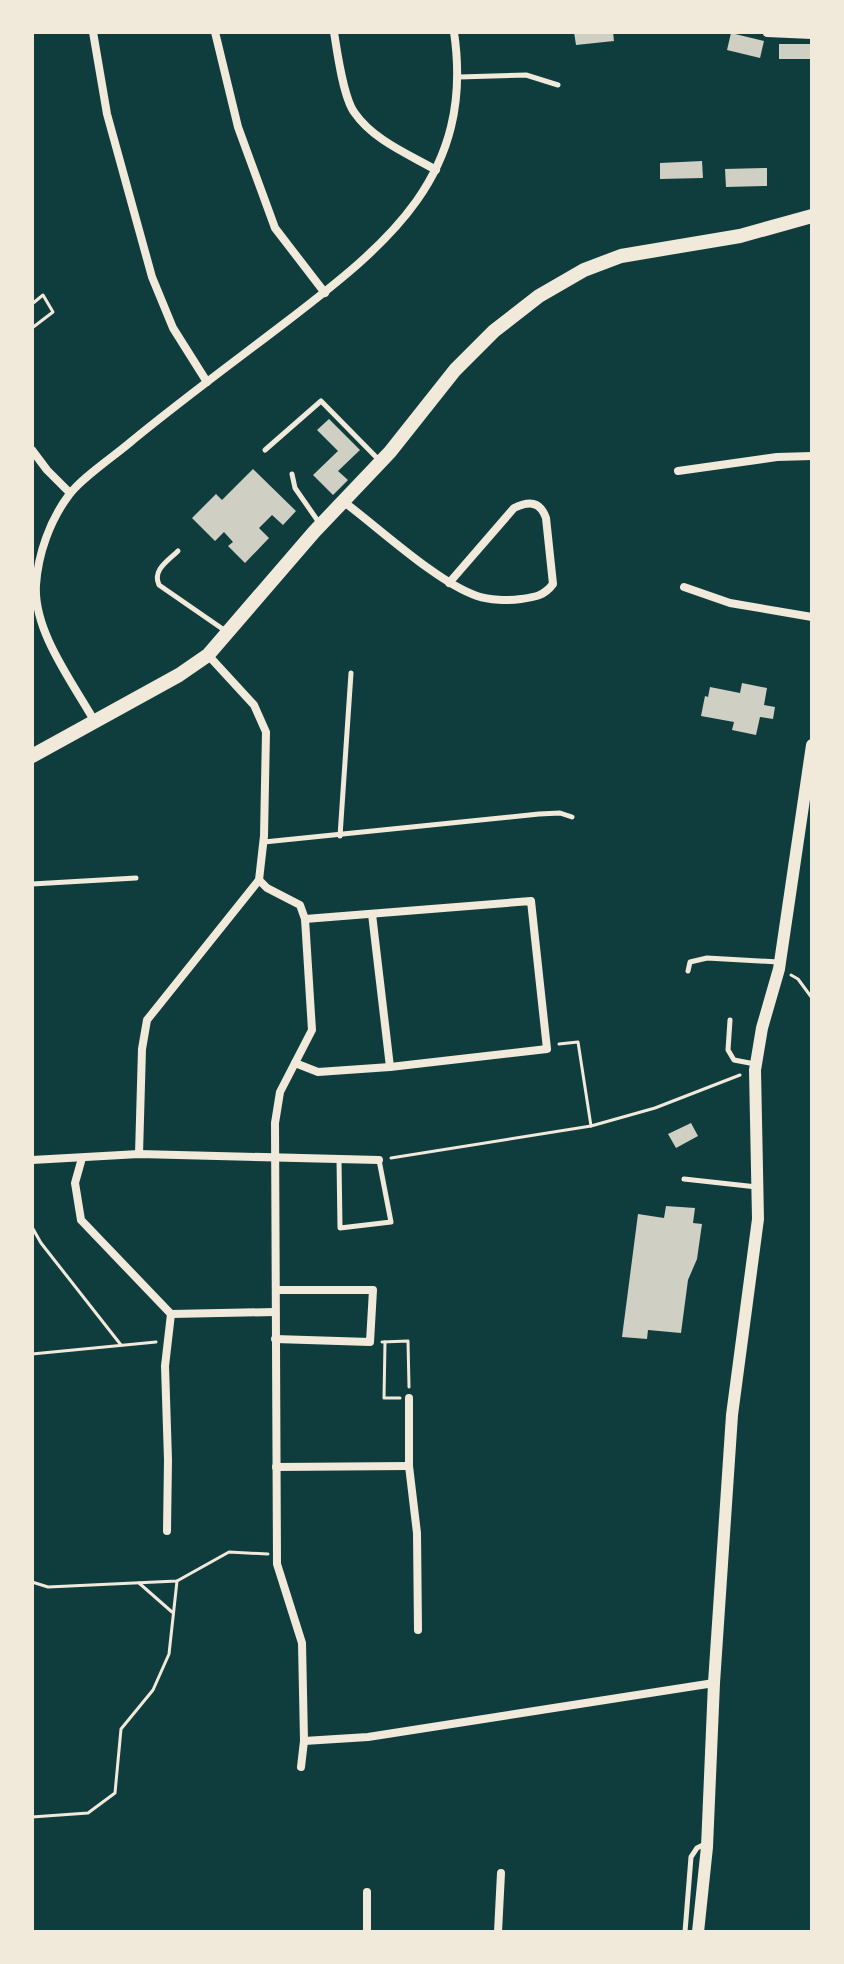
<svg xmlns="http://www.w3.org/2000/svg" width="844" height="1964" viewBox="0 0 844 1964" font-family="'Varela Round',sans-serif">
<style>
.building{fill:#cfcfc3}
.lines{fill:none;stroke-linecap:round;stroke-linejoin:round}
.path{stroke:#f1e9da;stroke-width:3}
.service{stroke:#f1e9da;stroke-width:5}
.minor{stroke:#f1e9da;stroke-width:8}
.tertiary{stroke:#f1e9da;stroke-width:12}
.secondary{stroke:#f1e9da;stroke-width:14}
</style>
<rect width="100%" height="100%" fill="#0f3d3e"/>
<!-- building -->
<g class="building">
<path d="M574 32H613L614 41 576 45Z"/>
<path d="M731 33 764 41 760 58 727 50Z"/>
<rect x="779" y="44" width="33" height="15"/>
<path d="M702 161 703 178 660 179V163Z"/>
<path d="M767 168V186L726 187 725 169Z"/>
<path d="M329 419 360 450 338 471 348 480 333 495 313 475 338 451 317 430Z"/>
<path d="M253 469 296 511 283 525 272 515 259 528 269 538 245 563 228 546 233 542 224 532 215 541 192 518 216 494 222 500Z"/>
<path d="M742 683 767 688 764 705 775 707 773 719 760 717 756 735 732 730 734 722 701 716 705 696 708 697 710 687 740 693Z"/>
<path d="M691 1123 698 1136 676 1148 668 1134Z"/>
<path d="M666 1206 695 1208 693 1223 702 1224 697 1259 688 1280 681 1333 648 1330 647 1339 622 1337 638 1214 664 1218Z"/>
</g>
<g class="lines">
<!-- path -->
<g class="path">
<path d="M32 304 43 295 53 312 32 328"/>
<path d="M791 975 798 979 812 998"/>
<path d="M559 1044 578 1042 591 1126"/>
<path d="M391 1158 591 1126 655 1108 740 1075"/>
<path d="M32 1227 41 1243 121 1345"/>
<path d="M382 1342 408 1341 409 1387"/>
<path d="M385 1342 384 1398H400"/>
<path d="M32 1354 156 1342"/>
<path d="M32 1582 48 1587 177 1581 229 1552 268 1554"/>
<path d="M139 1583 172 1612"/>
<path d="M32 1817 88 1813 115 1793 121 1729 153 1690 169 1654 177 1581"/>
</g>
<!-- service -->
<g class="service">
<path d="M459 77 526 75 558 85"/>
<path d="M265 450 321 401 380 461"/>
<path d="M292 474 295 488 320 524"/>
<path d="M178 551C168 561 152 570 159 585L227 632"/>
<path d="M340 836 351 673"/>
<path d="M264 842 539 814 560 813 572 817"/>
<path d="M32 884 136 878"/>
<path d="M688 971 690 962 707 958 778 962"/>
<path d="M730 1020 728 1050 734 1060 755 1064"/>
<path d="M339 1160 340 1228 391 1222 379 1160"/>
<path d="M684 1179 757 1187"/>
<path d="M685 1932 691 1857 697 1848 707 1843"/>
</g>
<!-- minor -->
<g class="minor">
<path d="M93 32 107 114 152 277 173 328 207 382"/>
<path d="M215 32 238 127 275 228 325 293"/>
<path d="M334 32C337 51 343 96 354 112 373 140 408 154 436 170"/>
<path d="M767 33 812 35"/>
<path d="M32 450 47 470 70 493"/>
<path d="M678 471 777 457 812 456"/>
<path d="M344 502C379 528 438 583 477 596 489 600 508 601 521 599 535 597 544 596 553 584L546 518C540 501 529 501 514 508L449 583"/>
<path d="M684 587 730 603 812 617"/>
<path d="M95 722C73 683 33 631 36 585 38 554 50 520 69 495 81 478 116 455 133 440 183 399 235 361 286 322 389 243 475 175 454 32"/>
<path d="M259 880 267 888 300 905 305 919 312 1030 280 1092 275 1123 277 1564 302 1643 304 1741 301 1767"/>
<path d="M372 914 390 1067"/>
<path d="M295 1063 318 1072 390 1067 547 1049 531 901 305 919"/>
<path d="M139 1154 142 1049 147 1020 259 880 264 836 266 732 254 705 208 655"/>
<path d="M82 1158 75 1183 81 1220 171 1314 274 1312"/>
<path d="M32 1160 139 1154 379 1160"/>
<path d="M275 1339 370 1342 373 1290H276"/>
<path d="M409 1398V1466L417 1533 418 1630"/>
<path d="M276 1467 409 1466"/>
<path d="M167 1531 168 1460 165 1366 171 1314"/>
<path d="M304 1741 368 1737 714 1683"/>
<path d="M367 1892V1932"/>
<path d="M498 1932 501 1873"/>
</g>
<!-- tertiary -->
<path class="tertiary" d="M698 1932 707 1847 714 1683 732 1415 758 1219 755 1070 762 1028 779 969 812 745"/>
<!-- secondary -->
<path class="secondary" d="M32 756 179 675 208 655 314 532 390 452 455 370 494 331 539 296 584 270 621 256 740 236 812 216"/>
</g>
<!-- border -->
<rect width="844" height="1964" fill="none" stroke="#f1e9da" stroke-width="68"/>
</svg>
